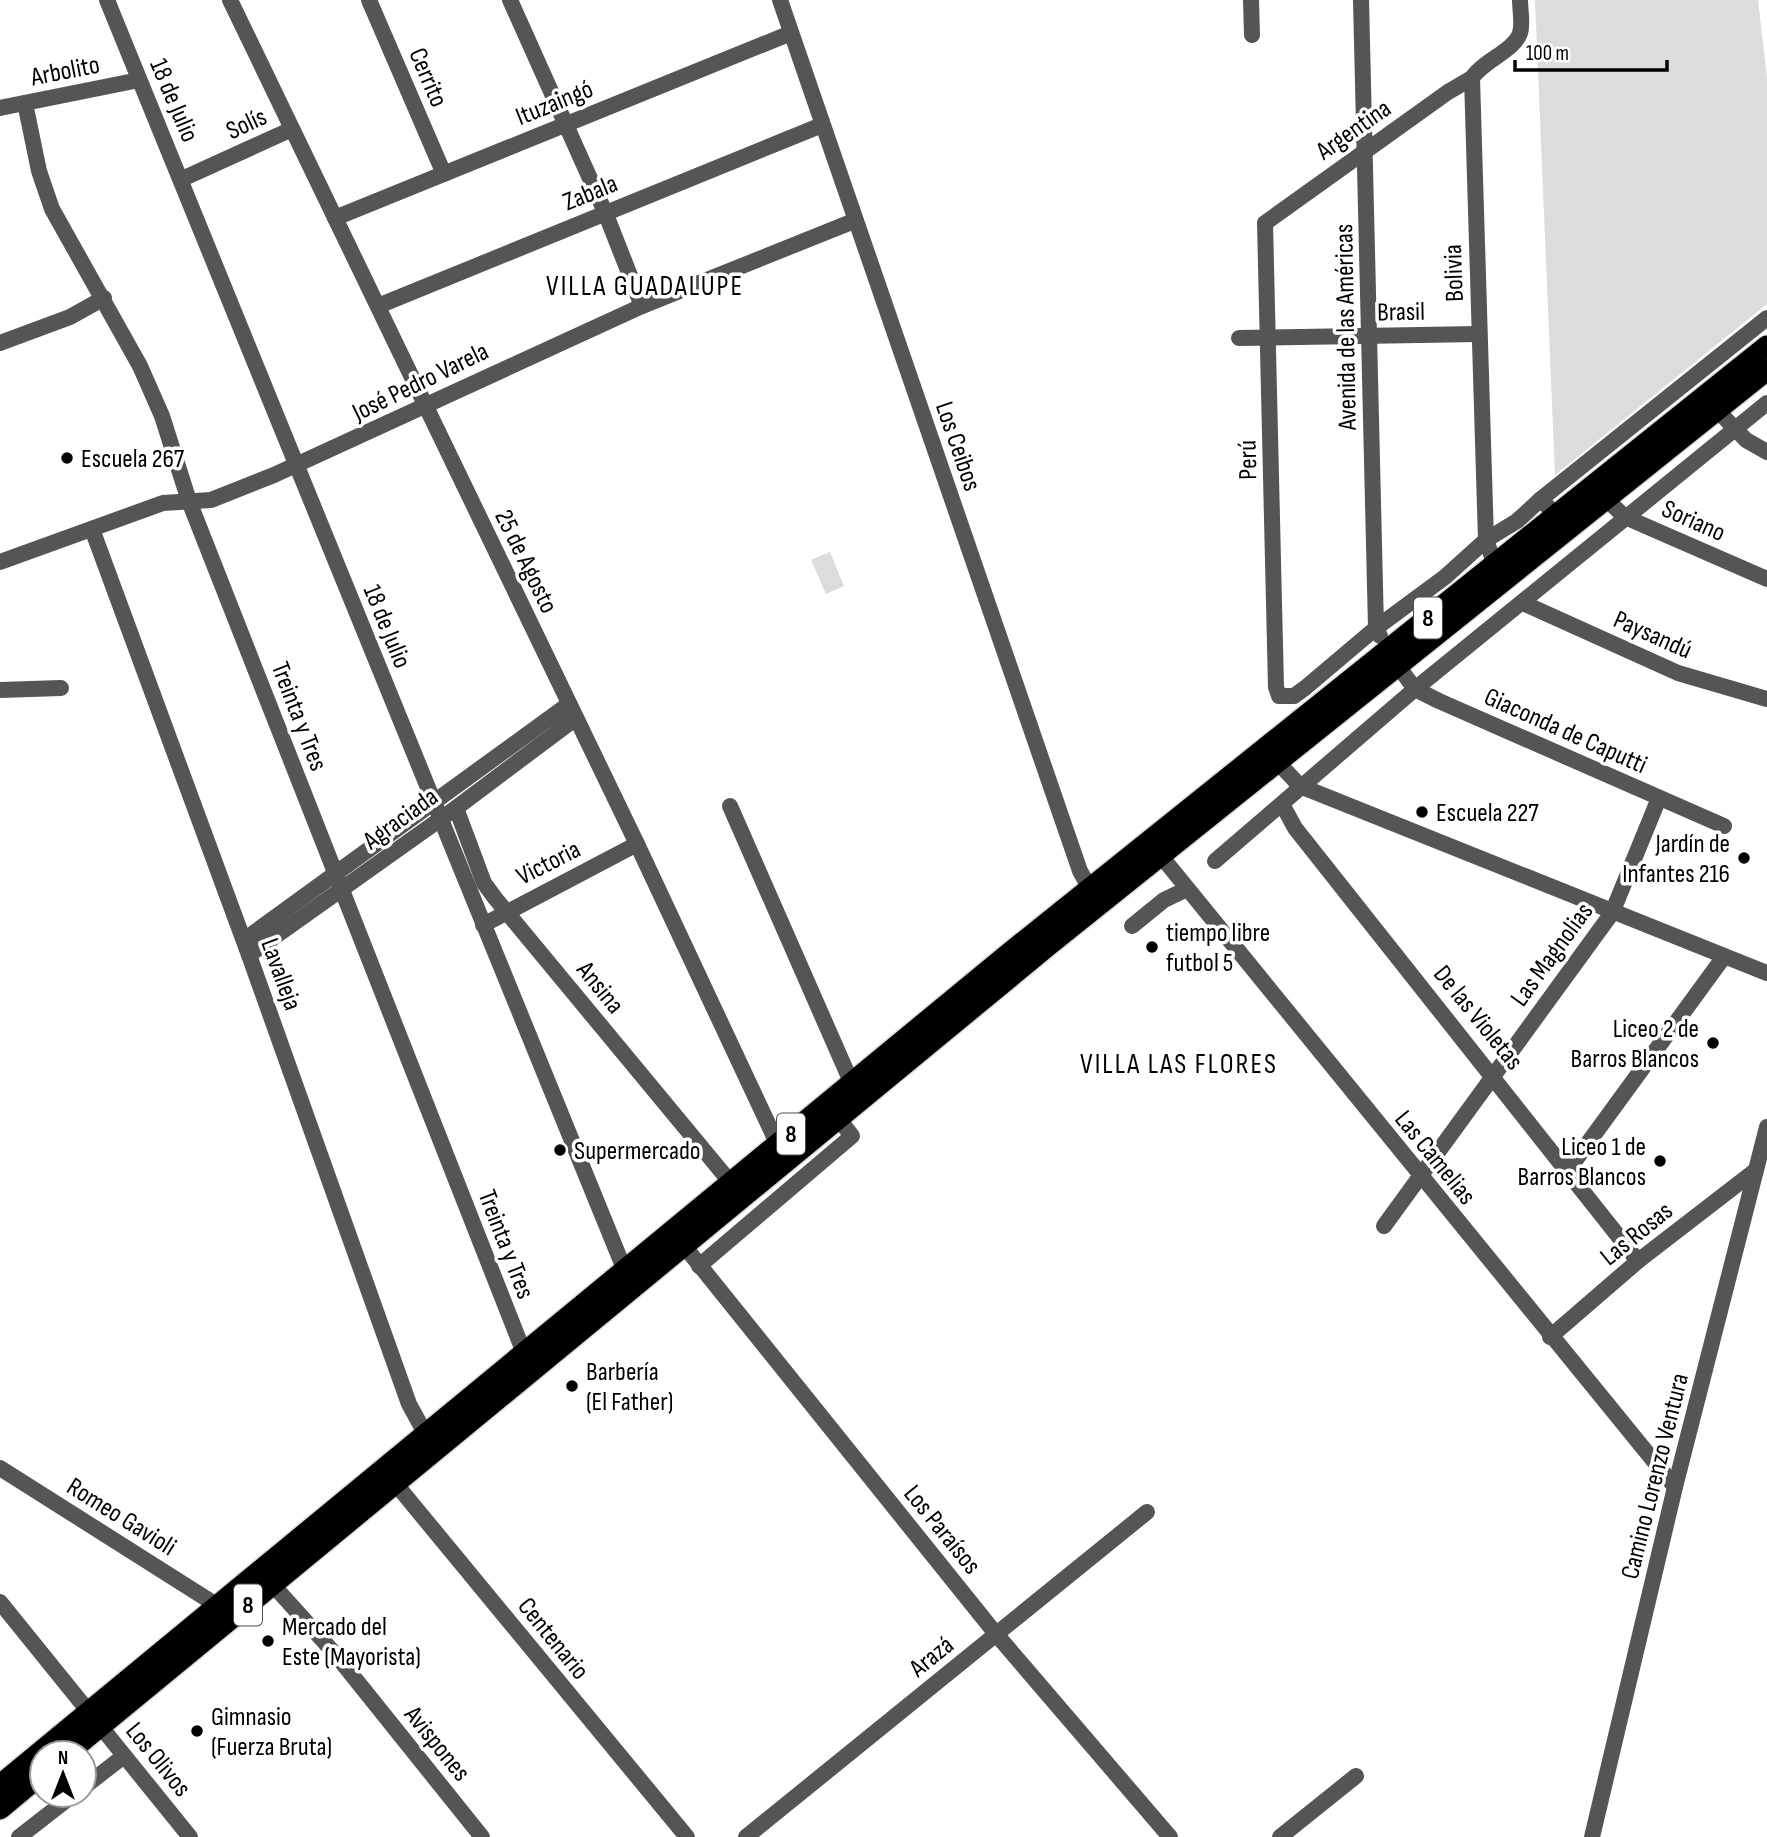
<svg xmlns="http://www.w3.org/2000/svg" width="1767" height="1837" viewBox="0 0 1767 1837" font-family="'Sofia Sans Condensed',sans-serif">
<style>
.grass{fill:#dcdcdc}
.lines{fill:none;stroke-linecap:round;stroke-linejoin:round}
.highway-casing{stroke:#dbdbdb;stroke-width:24}
.minor{stroke:#555;stroke-width:16}
.highway{stroke:#000;stroke-width:21}
.poi-dot{fill:#000;stroke:#fff;stroke-width:2.5}
.labels{text-anchor:middle;stroke-width:7;stroke-linejoin:round;paint-order:stroke}
.shield{fill:#fff;stroke:#4c4c4c;stroke-width:2}
.shield-label{font-size:24px;font-weight:bold;fill:#000}
.street-label{font-size:26px;fill:#000;stroke:#fff}
.poi-label{font-size:26px;fill:#000;stroke:#fff;text-anchor:start}
.neighbourhood-label{font-size:28px;letter-spacing:2px;fill:#000;stroke:#fff}
</style>
<rect width="100%" height="100%" fill="#fff"/>
<!-- grass -->
<g class="grass">
<path d="M1535 0H1758L1767 78V304L1555 475Z"/>
<path d="M830 552 844 586 826 594 811 560Z"/>
</g>
<g class="lines">
<!-- highway casing -->
<g class="highway-casing">
<g id="highway">
<path d="M68 1753 1049 945 1767 370"/>
<path d="M0 1785 1008 954 1767 346"/>
<path d="M0 1809 42 1774"/>
</g>
</g>
<!-- minor -->
<g class="minor">
<path d="M107 0 625 1271"/>
<path d="M230 0 637 844 778 1145"/>
<path d="M369 0 444 174"/>
<path d="M510 0 605 212 642 306"/>
<path d="M780 0 1080 871 1094 896"/>
<path d="M1251 0 1252 35"/>
<path d="M1361 0 1376 628 1380 636"/>
<path d="M1472 78 1448 92 1265 223 1276 687 1279 696H1294L1305 688 1376 628 1445 577 1486 540 1517 521 1541 499 1556 516"/>
<path d="M25 103 39 171 52 209 140 366 162 416 189 501 524 1353"/>
<path d="M0 108 139 80"/>
<path d="M182 179 292 129"/>
<path d="M335 218 791 33"/>
<path d="M378 306 822 125"/>
<path d="M1239 338 1479 334"/>
<path d="M0 343 70 317 104 298"/>
<path d="M1717 410 1746 440 1767 452"/>
<path d="M1541 499 1767 318"/>
<path d="M1606 499 1625 517 1767 579"/>
<path d="M92 529 249 955 409 1404 426 1435"/>
<path d="M0 562 163 503 211 500 274 475 642 306 854 221"/>
<path d="M1495 565 1486 540 1472 78C1483 61 1515 50 1520 33 1523 24 1520 10 1520 0"/>
<path d="M1523 603 1678 673 1767 699"/>
<path d="M1398 666 1415 689 1439 701 1724 826"/>
<path d="M0 690 61 688"/>
<path d="M1270 754 1300 786 1767 973"/>
<path d="M1282 804 1295 828 1638 1261"/>
<path d="M730 806 852 1084"/>
<path d="M456 808 484 883 495 898 731 1183"/>
<path d="M1161 856 1675 1487"/>
<path d="M1215 861 1415 689 1767 403"/>
<path d="M483 925 637 844"/>
<path d="M1132 926 1164 900 1187 889"/>
<path d="M244 940 569 704"/>
<path d="M249 955 456 808 576 718"/>
<path d="M1569 1169 1723 958"/>
<path d="M1384 1226 1612 913 1659 798"/>
<path d="M685 1247 996 1634 1170 1837"/>
<path d="M699 1266 852 1136 838 1118"/>
<path d="M1550 1337 1638 1261 1756 1170"/>
<path d="M0 1468 218 1606"/>
<path d="M390 1477 687 1837"/>
<path d="M273 1585 336 1655 482 1837"/>
<path d="M0 1602 190 1837"/>
<path d="M84 1787 124 1756"/>
<path d="M19 1837 73 1795"/>
<path d="M746 1837 1147 1512"/>
<path d="M1280 1837 1356 1776"/>
<path d="M1592 1837 1675 1487 1767 1127"/>
</g>
<!-- highway -->
<use href="#highway" class="highway"/>
</g>
<!-- markers -->
<g class="poi-dot">
<circle cx="67" cy="458" r="7"/>
<circle cx="1422" cy="812" r="7"/>
<circle cx="1744" cy="858" r="7"/>
<circle cx="1152" cy="947" r="7"/>
<circle cx="1713" cy="1043" r="7"/>
<circle cx="560" cy="1150" r="7"/>
<circle cx="1660" cy="1161" r="7"/>
<circle cx="572" cy="1386" r="7"/>
<circle cx="268" cy="1641" r="7"/>
<circle cx="197" cy="1731" r="7"/>
</g>
<g class="labels">
<!-- shield labels -->
<g class="shield">
<rect x="1414" y="597.5" width="28" height="41" rx="5"/>
<rect x="777" y="1113.5" width="28" height="41" rx="5"/>
<rect x="234" y="1584.5" width="28" height="41" rx="5"/>
</g>
<g class="shield-label">
<text x="1428" y="626">8</text>
<text x="791" y="1142">8</text>
<text x="248" y="1613">8</text>
</g>
<!-- street labels -->
<g class="street-label">
<text transform="translate(65 70) rotate(-11)" y="9">Arbolito</text>
<text transform="translate(429 77) rotate(67)" y="9">Cerrito</text>
<text transform="translate(175 100) rotate(67)" y="9">18 de Julio</text>
<text transform="translate(554 102) rotate(-22)" y="9">Ituzaingó</text>
<text transform="translate(246 123) rotate(-25)" y="9">Solís</text>
<text transform="translate(1353 129) rotate(-35)" y="9">Argentina</text>
<text transform="translate(590 192) rotate(-22)" y="9">Zabala</text>
<text transform="translate(1453 273) rotate(-92)" y="9">Bolivia</text>
<text transform="translate(1401 311) rotate(-1)" y="9">Brasil</text>
<text transform="translate(1345 327) rotate(-91)" y="9">Avenida de las Américas</text>
<text transform="translate(420 381) rotate(-26)" y="9">José Pedro Varela</text>
<text transform="translate(959 446) rotate(71)" y="9">Los Ceibos</text>
<text transform="translate(1247 460) rotate(-91)" y="9">Perú</text>
<text transform="translate(1694 520) rotate(24)" y="9">Soriano</text>
<text transform="translate(527 561) rotate(64)" y="9">25 de Agosto</text>
<text transform="translate(388 626) rotate(68)" y="9">18 de Julio</text>
<text transform="translate(1653 634) rotate(24)" y="9">Paysandú</text>
<text transform="translate(300 716) rotate(69)" y="9">Treinta y Tres</text>
<text transform="translate(1566 730) rotate(24)" y="9">Giaconda de Caputti</text>
<text transform="translate(400 818) rotate(-36)" y="9">Agraciada</text>
<text transform="translate(548 862) rotate(-27)" y="9">Victoria</text>
<text transform="translate(1551 954) rotate(-54)" y="9">Las Magnolias</text>
<text transform="translate(282 974) rotate(70)" y="9">Lavalleja</text>
<text transform="translate(601 987) rotate(51)" y="9">Ansina</text>
<text transform="translate(1479 1017) rotate(51)" y="9">De las Violetas</text>
<text transform="translate(1436 1157) rotate(51)" y="9">Las Camelias</text>
<text transform="translate(1636 1233) rotate(-39)" y="9">Las Rosas</text>
<text transform="translate(507 1244) rotate(69)" y="9">Treinta y Tres</text>
<text transform="translate(1654 1476) rotate(-76)" y="9">Camino Lorenzo Ventura</text>
<text transform="translate(122 1516) rotate(32)" y="9">Romeo Gavioli</text>
<text transform="translate(943 1529) rotate(51)" y="9">Los Paraísos</text>
<text transform="translate(554 1638) rotate(51)" y="9">Centenario</text>
<text transform="translate(931 1656) rotate(-39)" y="9">Arazá</text>
<text transform="translate(438 1743) rotate(51)" y="9">Avispones</text>
<text transform="translate(159 1759) rotate(51)" y="9">Los Olivos</text>
</g>
<!-- poi labels -->
<g class="poi-label">
<text x="81" y="467">Escuela 267</text>
<text x="1436" y="821">Escuela 227</text>
<text x="1730" y="852" text-anchor="end">Jardín de<tspan x="1730" dy="30">Infantes 216</tspan></text>
<text x="1166" y="941">tiempo libre<tspan x="1166" dy="30">futbol 5</tspan></text>
<text x="1699" y="1037" text-anchor="end">Liceo 2 de<tspan x="1699" dy="30">Barros Blancos</tspan></text>
<text x="1646" y="1155" text-anchor="end">Liceo 1 de<tspan x="1646" dy="30">Barros Blancos</tspan></text>
<text x="574" y="1159">Supermercado</text>
<text x="586" y="1380">Barbería<tspan x="586" dy="30">(El Father)</tspan></text>
<text x="282" y="1635">Mercado del<tspan x="282" dy="30">Este (Mayorista)</tspan></text>
<text x="211" y="1725">Gimnasio<tspan x="211" dy="30">(Fuerza Bruta)</tspan></text>
</g>
<!-- neighbourhood labels -->
<g class="neighbourhood-label">
<text x="645" y="295">VILLA GUADALUPE</text>
<text x="1179" y="1073">VILLA LAS FLORES</text>
</g>
</g>
<!-- north arrow -->
<g transform="translate(63 1774)"><circle r="33" fill="#ffffff" stroke="#999999" stroke-width="2"/>
<path d="M0-5L12 26L0 18L-12 26Z" fill="#000000"/>
<text y="-10" font-size="19" font-weight="bold" text-anchor="middle" fill="#000000">N</text>
</g>
<!-- scale -->
<path d="M1515 60v10h152v-10" fill="none" stroke="#000000" stroke-width="3.5"/>
<text x="1526" y="60" font-size="21" fill="#000000" stroke="#ffffff" stroke-width="5" paint-order="stroke">100 m</text>
</svg>
